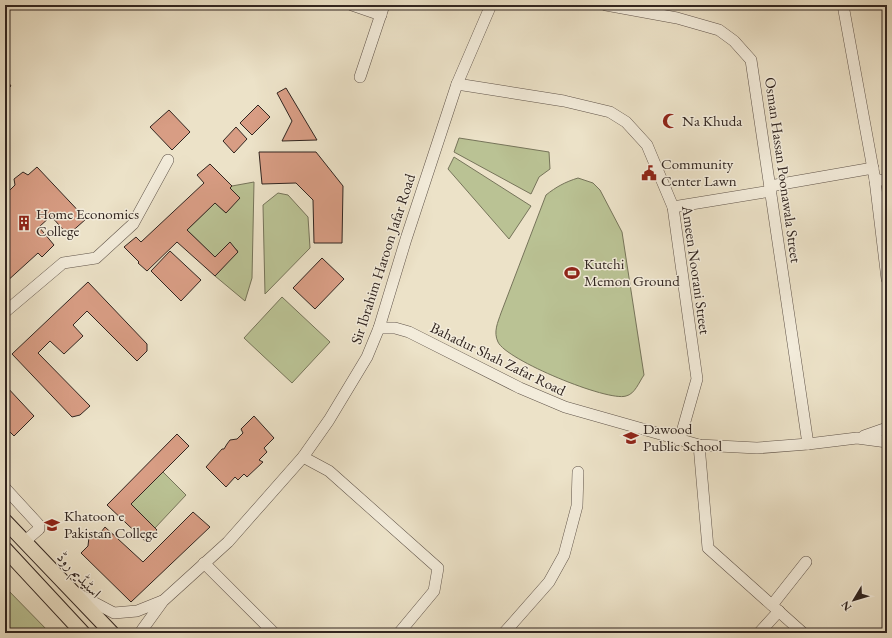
<svg xmlns="http://www.w3.org/2000/svg" width="892" height="638" viewBox="0 0 892 638" font-family="'EB Garamond',Amiri,serif">
<style>
.green{fill:#bac294;stroke:#76745a}
.building{fill:#d89d84;stroke:#312520}
.lines{fill:none;stroke-linecap:round;stroke-linejoin:round}
.minor-casing{stroke:#60544a;stroke-width:12}
.major-casing{stroke:#312520;stroke-width:16}
.minor{stroke:#f3ecdb;stroke-width:11}
.major{stroke:#ece2c8;stroke-width:14}
.labels{text-anchor:middle;stroke-width:3;stroke-linejoin:round;paint-order:stroke}
.poi-label{font-size:15px;fill:#312520;stroke:#f3ecdb;text-anchor:start}
.street-label{font-size:15px;fill:#312520;stroke:#f3ecdb}
</style>
<rect width="100%" height="100%" fill="#ece2c8"/>
<filter id="stains"><feTurbulence type="fractalNoise" baseFrequency=".005" numOctaves="4"/><feColorMatrix values="0 0 0 0 .2 0 0 0 0 .09 0 0 0 0 .02 0 0 0 .5 -.17"/></filter>
<radialGradient id="worn" r=".72"><stop offset=".6" stop-color="#630" stop-opacity="0"/><stop offset="1" stop-color="#630" stop-opacity=".3"/></radialGradient>
<!-- green -->
<g class="green">
<path d="M459 138 549 152 550 169 539 177 531 194 454 152Z"/>
<path d="M454 157 531 206 509 239 448 169Z"/>
<path d="M578 178 593 183 600 190 622 232 644 375C639 382 635 394 626 396 608 402 506 360 498 342 493 332 498 322 501 313L546 195C556 187 565 182 578 178Z"/>
<path d="M254 182 252 278 245 301 215 276 238 251 230 243 215 257 187 230 215 203 226 213 239 198 230 188 232 186Z"/>
<path d="M278 193 288 195 308 217 310 248 265 294 263 205Z"/>
<path d="M282 297 330 342 292 383 244 338Z"/>
<path d="M163 472 186 495 155 528 131 504Z"/>
<path d="M5 587 50 633H5Z"/>
</g>
<!-- building -->
<g class="building">
<path d="M5 78 11 86 5 91Z"/>
<path d="M286 88 317 140 282 141 292 121 277 93Z"/>
<path d="M258 105 270 117 252 135 240 123Z"/>
<path d="M169 110 190 132 172 150 150 127Z"/>
<path d="M236 127 247 139 234 153 223 141Z"/>
<path d="M259 152H316L343 186 342 243H314L313 200 296 183 262 184Z"/>
<path d="M210 164 232 186 230 188 240 198 226 213 215 203 187 230 215 257 230 242 238 252 215 276 177 242 147 271 138 263 139 262 124 247 136 237 141 242 204 183 197 175Z"/>
<path d="M37 167 86 219 68 235 51 216 39 227 54 245 42 257 38 253 5 283V195L15 185 14 179 23 172 28 175Z"/>
<path d="M170 251 201 280 181 301 151 271Z"/>
<path d="M322 258 344 279 315 309 293 288Z"/>
<path d="M88 282 147 344V351L137 361 87 311 73 325 83 336 64 354 50 341 38 353 90 406 80 415 72 417 12 354Z"/>
<path d="M5 385 34 416 14 436 5 427Z"/>
<path d="M254 416 274 438 264 448 267 452 259 460 263 462 247 477 244 474 238 480 235 477 226 487 206 467 222 449H224L227 444 230 440 237 439 243 433 241 429Z"/>
<path d="M177 434 189 446 131 504 157 530 145 541 107 505Z"/>
<path d="M193 512 210 527 131 602 81 553 88 546 89 537H97L105 527 143 562Z"/>
</g>
<g class="lines">
<!-- minor casing -->
<g class="minor-casing">
<g id="minor">
<path d="M352 5 381 15"/>
<path d="M606 5 677 18 719 30 734 41 751 60 808 444"/>
<path d="M843 5 875 180 887 279"/>
<path d="M360 77 384 5"/>
<path d="M457 84 564 101 610 112 626 122 647 145 673 207 697 379 680 439"/>
<path d="M875 180H887"/>
<path d="M770 186 873 168"/>
<path d="M673 207 771 191"/>
<path d="M5 312 63 263 96 258 133 224 168 160"/>
<path d="M379 328H395L409 332 520 388 565 407 699 445 757 448 808 444 857 438 887 442"/>
<path d="M864 436 887 428"/>
<path d="M699 445 708 548 803 633"/>
<path d="M303 457 329 471 438 568 434 591 399 633"/>
<path d="M5 488 39 525V529L24 542"/>
<path d="M204 563 274 633"/>
<path d="M80 595 114 613 137 611 162 601"/>
<path d="M772 605 806 562"/>
<path d="M144 633 142 630 163 601 228 542 303 457 329 420 367 357 379 328 406 239 457 84 491 5"/>
<path d="M504 633 549 582 564 555 577 506 578 472"/>
<path d="M759 633 779 611"/>
</g>
</g>
<!-- major casing -->
<g class="major-casing">
<g id="major">
<path d="M5 521 112 633"/>
<path d="M5 549 83 633"/>
</g>
</g>
<!-- minor -->
<use href="#minor" class="minor"/>
<!-- major -->
<use href="#major" class="major"/>
</g>
<!-- icons -->
<defs>
<g id="mosque-bare" transform="scale(1.2)"><path d="M3.5-4.9A6 6 0 1 0 3.5 4.9A5 5 0 1 1 3.5-4.9Z" fill="#8f2418" stroke="#f3ecdb" stroke-width="2.5" paint-order="stroke"/></g>
<g id="civic-bare" transform="scale(1.2)"><path d="M-.6-6.5H3V-4.5H.6V-3L4-1V1h2V6H-6V1h2V-1L-.6-3ZM-1.2 2.5V6h2.4V2.5Z" fill="#8f2418" stroke="#f3ecdb" stroke-width="2.5" paint-order="stroke"/></g>
<g id="building-bare" transform="scale(1.2)"><path d="M-4-6H4V6H1V3H-1V6H-4ZM-2.5-4.3h1.7v1.8h-1.7ZM.8-4.3h1.7v1.8H.8ZM-2.5-1h1.7V.8h-1.7ZM.8-1h1.7V.8H.8Z" fill="#8f2418" stroke="#f3ecdb" stroke-width="2.5" paint-order="stroke"/></g>
<g id="stadium-bare" transform="scale(1.2)"><path d="M0-5a6.5 5 0 1 0 0 10a6.5 5 0 1 0 0-10ZM-3.5-1.8h7v3.6h-7Z" fill="#8f2418" stroke="#f3ecdb" stroke-width="2.5" paint-order="stroke"/></g>
<g id="school-bare" transform="scale(1.2)"><path d="M0-5L7-2L0 1L-7-2ZM-4 1L0 2.5L4 1V4Q0 6-4 4Z" fill="#8f2418" stroke="#f3ecdb" stroke-width="2.5" paint-order="stroke"/></g>
<g id="university-bare" transform="scale(1.2)"><path d="M0-5L7-2L0 1L-7-2ZM-4 1L0 2.5L4 1V4Q0 6-4 4Z" fill="#8f2418" stroke="#f3ecdb" stroke-width="2.5" paint-order="stroke"/></g>
</defs>
<g fill-rule="evenodd">
<use href="#mosque-bare" x="670" y="121"/>
<use href="#civic-bare" x="649" y="173"/>
<use href="#building-bare" x="24" y="223"/>
<use href="#stadium-bare" x="572" y="273"/>
<use href="#school-bare" x="631" y="438"/>
<use href="#university-bare" x="52" y="525"/>
</g>
<g class="labels">
<!-- poi labels -->
<g class="poi-label">
<text x="682" y="126">Na Khuda</text>
<text x="661" y="169">Community<tspan x="661" dy="17">Center Lawn</tspan></text>
<text x="36" y="219">Home Economics<tspan x="36" dy="17">College</tspan></text>
<text x="584" y="269">Kutchi<tspan x="584" dy="17">Memon Ground</tspan></text>
<text x="643" y="434">Dawood<tspan x="643" dy="17">Public School</tspan></text>
<text x="64" y="521">Khatoon e<tspan x="64" dy="17">Pakistan College</tspan></text>
</g>
<!-- street labels -->
<g class="street-label">
<text transform="translate(783 170) rotate(82)" y="5">Osman Hassan Poonawala Street</text>
<text transform="translate(383 259) rotate(-72)" y="5">Sir Ibrahim Haroon Jafar Road</text>
<text transform="translate(696 270) rotate(82)" y="5">Ameen Noorani Street</text>
<text transform="translate(498 359) rotate(26)" y="5">Bahadur Shah Zafar Road</text>
<text transform="translate(79 575) rotate(47)" y="5">اسٹیڈیم روڈ</text>
</g>
</g>
<!-- margin -->
<rect width="892" height="638" fill="none" stroke="#ece2c8" stroke-width="20"/>
<rect x="6" y="6" width="880" height="626" fill="none" stroke="#312520" stroke-width="2"/>
<rect x="10" y="10" width="872" height="618" fill="none" stroke="#312520"/>
<!-- north arrow -->
<g transform="translate(854 600) rotate(232)" stroke="#f3ecdb" stroke-width="3" paint-order="stroke">
<path d="M0-3L7 15L0 10L-7 15Z" fill="#312520"/>
<text y="-6" font-size="11" font-weight="bold" text-anchor="middle" fill="#312520">N</text>
</g>
<rect width="100%" height="100%" filter="url(#stains)"/>
<rect width="100%" height="100%" fill="url(#worn)"/>
</svg>
